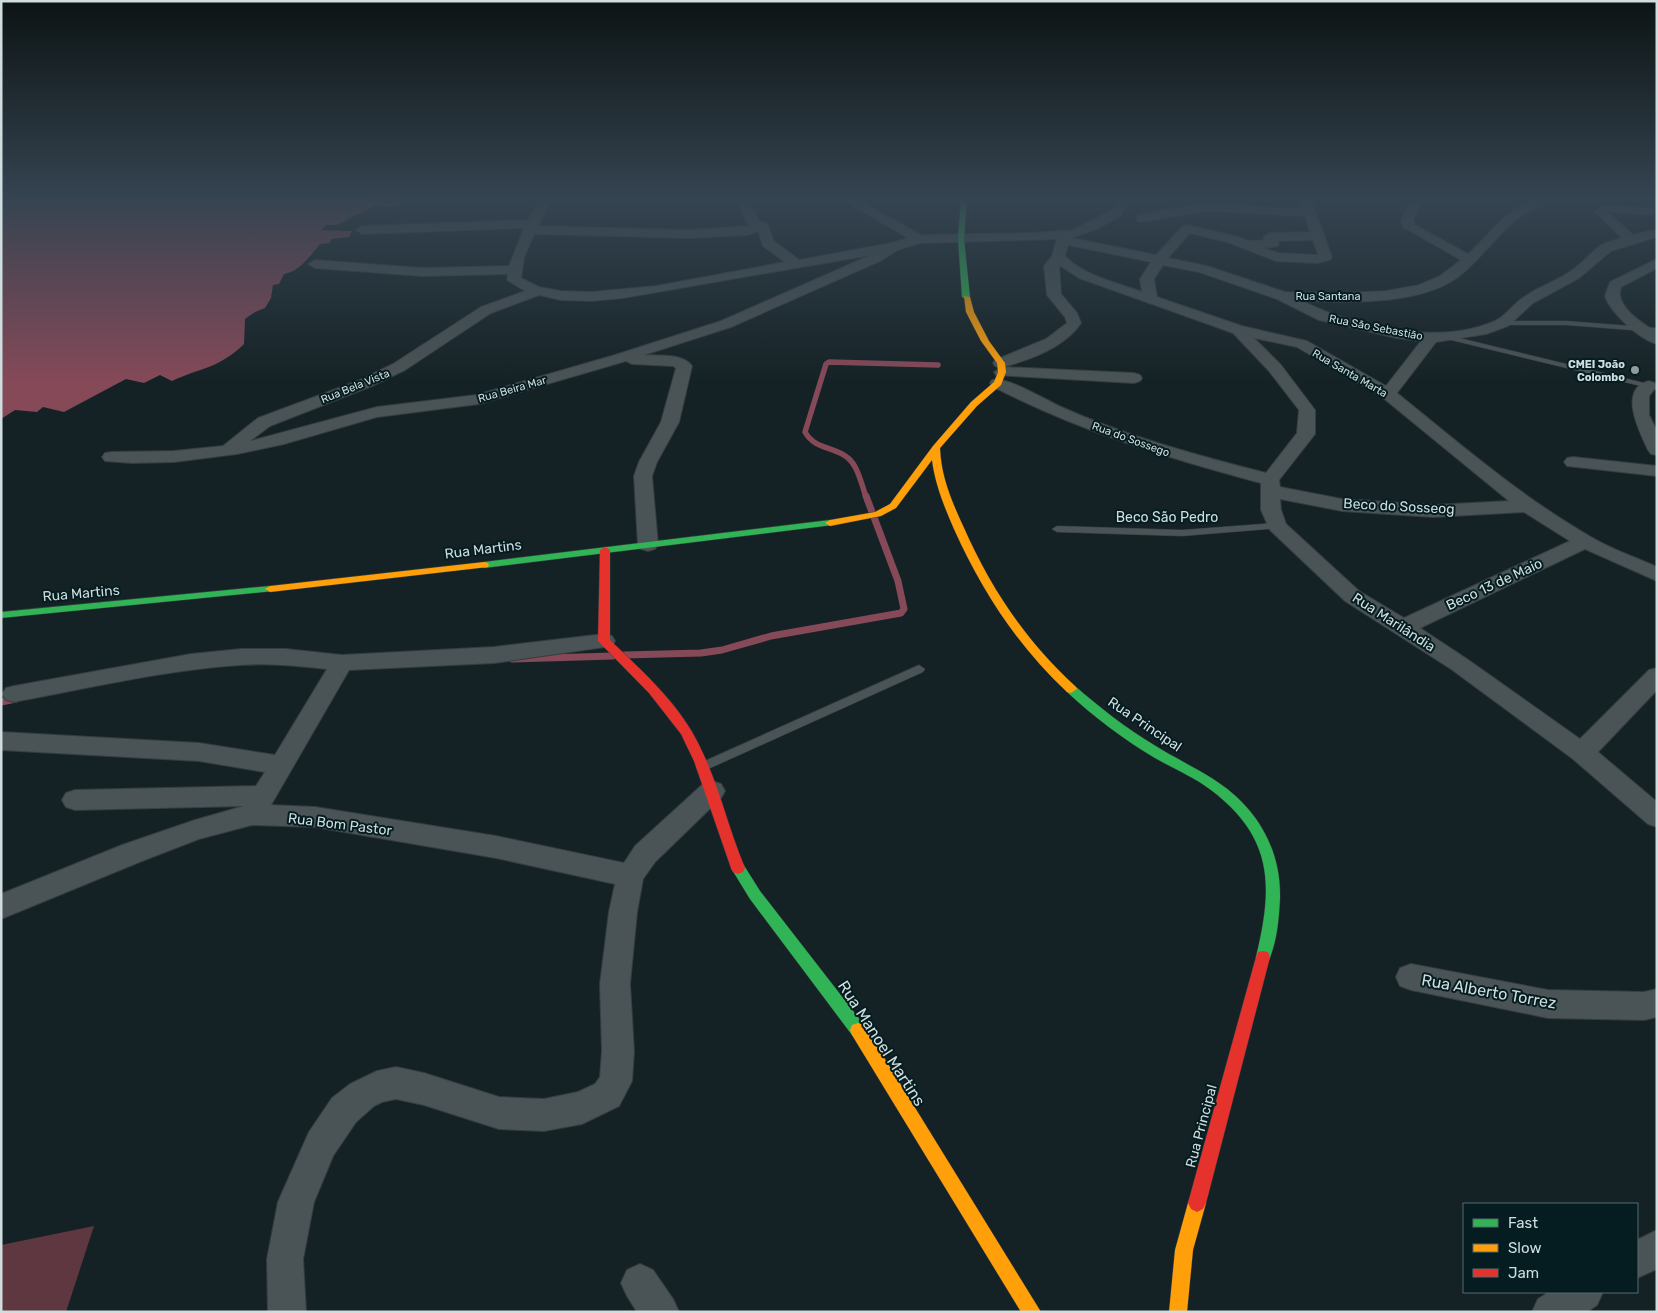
<svg xmlns="http://www.w3.org/2000/svg" width="1658" height="1313" viewBox="0 0 1658 1313" font-family="Rubik,sans-serif">
<style>
.green{fill:#5f3741}
.water{fill:#854958}
.lines{fill:none;stroke-linecap:round;stroke-linejoin:round}
.stream-far1{stroke:#854958;stroke-width:5.5}
.stream{stroke:#854958;stroke-width:7}
.lane-casing{stroke:#343d40;stroke-width:1}
.street-casing{stroke:#343d40;stroke-width:2}
.fast-casing{stroke:#343d40;stroke-width:1}
.slow-casing{stroke:#343d40;stroke-width:1}
.jam-casing{stroke:#343d40;stroke-width:1}
.lane{fill:#4a5355;fill-rule:evenodd}
.street{fill:#4a5355;fill-rule:evenodd}
.fast{fill:#30b455;fill-rule:evenodd}
.slow{fill:#ff9f0a;fill-rule:evenodd}
.jam{fill:#e5322d;fill-rule:evenodd}
.poi-dot{fill:#8e9c9e;stroke:#051d21;stroke-width:2}
.labels{text-anchor:middle;stroke-width:4;stroke-linejoin:round;paint-order:stroke}
.far-street-label{font-size:11px;fill:#cfdddf;stroke:#051d21}
.far-poi-label{font-size:11px;font-weight:bold;fill:#cfdddf;stroke:#051d21;text-anchor:end}
.street-label{font-size:14px;fill:#cfdddf;stroke:#051d21}
.near-street-label{font-size:16px;fill:#cfdddf;stroke:#051d21}
</style>
<rect width="100%" height="100%" fill="#152225"/>
<!-- green -->
<path class="green" d="M94 1226 66 1312H1V1245Z"/>
<!-- water -->
<path class="water" d="M1 197H409L404 200 408 202 395 207 374 206 337 225H326L321 230 352 231 349 237 331 239 330 243 320 244C311 255 299 272 284 274L279 284 273 285 271 298 265 308 255 312 245 319 244 344C218 369 202 367 172 381L160 375 144 383 126 379 64 412 43 407 37 412 15 410 1 419Z"/>
<g class="lines">
<!-- stream-far1 -->
<path class="stream-far1" d="M866 497C862 486 858 466 848 458 834 446 815 450 805 432L826 364 829 362 938 365"/>
<!-- stream -->
<g class="stream">
<path d="M624 655 701 653 722 650 771 636 901 613 904 609 898 581 866 496"/>
<path d="M512 659 613 656"/>
<path d="M1 702 16 699"/>
</g>
<!-- lane casing -->
<g class="lane-casing">
<g id="lane">
<path d="M1500 321H1566L1657 328V332L1566 325H1503L1499 323Z"/>
<path d="M1447 335 1657 386V390L1447 339Z"/>
<path d="M1277 523 1282 526 1280 528 1182 536 1057 532 1052 529 1057 526 1182 530Z"/>
<path d="M919 665 925 669 923 672 706 770H698L696 767 698 764Z"/>
</g>
</g>
<!-- street casing -->
<g class="street-casing">
<g id="street">
<path d="M541 197H553L538 226 688 230 749 226 735 197H747L759 221 767 223 774 241 799 260 891 243 908 238 837 197H852L921 235 1032 233 1072 230 1111 211 1119 197H1131L1120 216 1099 228 1072 238 1156 255 1183 226 1187 225 1235 236 1249 241 1265 240 1263 237 1269 233 1310 232 1305 216 1206 211 1142 222 1138 221 1136 218 1138 215 1206 203 1302 209 1298 197H1310L1332 257 1330 260 1317 263 1276 261 1227 242 1190 233 1168 258 1207 266 1285 292 1345 293 1386 291 1419 285 1440 276 1461 260 1403 227 1401 221 1407 208 1417 197H1430L1418 209 1413 221 1415 225 1468 254C1498 227 1512 197 1557 197 1552 202 1527 211 1517 219 1496 236 1480 260 1458 277 1418 306 1349 302 1302 301 1355 327 1439 346 1495 321 1506 316 1514 303 1524 297 1538 287 1554 282 1568 273 1580 266 1589 254 1600 246 1606 242 1615 240 1622 238L1595 212 1603 205 1654 208 1656 211 1654 214 1650 215 1608 212 1633 235 1657 229V237L1611 251 1579 278 1533 303 1508 326 1486 334 1436 342 1397 393C1460 444 1520 496 1591 537 1611 549 1635 557 1657 567V581L1585 549 1420 628 1467 659 1580 739 1649 670 1657 668V690L1598 752 1657 802V827L1648 824 1573 759 1451 669 1345 601 1270 530 1261 510V483C1168 458 1078 431 992 386L990 383 992 380C1007 376 1044 399 1059 406 1125 436 1196 455 1266 473L1297 433 1299 410 1269 371 1233 333 1079 278 1059 265 1061 294 1077 313 1081 323C1065 347 1030 360 1003 367L1134 373 1140 375 1142 378 1140 381 1134 383 996 375 994 372 1001 368 995 366 993 363 995 360 1046 339 1067 323 1065 317 1047 295 1044 266 1052 256 1057 239 920 243 898 250 880 261 731 327 644 355C658 356 683 353 692 366L679 422 657 462 652 476 658 545 655 549 648 551 641 549 638 545 634 476 639 462 661 422 676 368 673 366 632 364 626 361 479 404 377 417 284 444 237 454 174 462 132 463 105 461 102 457 105 453 111 452 174 451 223 446 258 418 360 380 393 364 481 307 525 291 507 280 508 274 422 276 315 268 308 264 315 260 422 268 509 266 524 228 362 234 356 230 362 226 528 220ZM758 231 763 246 785 262 656 286 591 292 561 291 539 287 521 278 524 258 534 234 688 238 748 235ZM1313 240 1318 255 1278 253 1264 248 1278 246 1279 243 1278 241ZM1068 245 1151 262 1140 279 1142 292C1116 282 1084 276 1065 256ZM871 255 721 321 615 355 476 395 377 407 250 441 270 426 372 386 405 370 491 313 539 295 561 300 591 301 623 298ZM1163 265 1199 272 1277 299 1319 320 1397 338 1421 341 1386 386 1307 341 1242 326 1157 297 1154 279ZM1254 338 1297 347 1382 397 1509 501 1434 505 1342 499 1280 487 1279 480 1315 434V410L1281 365ZM1280 499 1342 511 1434 517 1524 512 1570 541 1404 618 1359 591 1286 524 1281 510Z"/>
<path d="M1657 259V268L1621 287C1614 307 1643 323 1657 333V344C1640 340 1610 312 1605 296L1610 282Z"/>
<path d="M1649 381 1655 383 1657 386 1649 396V415L1657 431V455L1651 454 1648 450C1640 432 1617 389 1649 381Z"/>
<path d="M1573 457 1657 466V476L1567 466 1564 462 1567 458Z"/>
<path d="M604 634 612 636 615 641 612 646 494 663 349 670 271 805 315 807 496 836 624 863 635 846 703 784 712 781 721 784 725 791 721 798 655 862 643 879 637 912 630 984 634 1051 632 1081 619 1106 582 1124 544 1131 499 1129 424 1105 396 1099 382 1102 374 1106 356 1122 333 1156 314 1202 303 1259 306 1312H268L267 1259 278 1202 309 1132 332 1098 350 1084 377 1071 396 1067 424 1073 499 1097 544 1099 578 1092 595 1084 600 1077 602 1051 600 984 609 912 615 884 496 858 315 827 252 825 199 839 142 861 1 919V894L122 845 195 820 244 806 75 810 66 807 62 800 66 793 75 790 256 786 265 772 199 761 1 750V732L199 743 275 755 327 669C298 666 269 663 240 665 164 670 89 688 14 702L6 700 2 694 6 688 14 686 191 654 241 649H286L342 655 494 647Z"/>
<path d="M1411 964 1548 990 1644 992 1657 989V1017L1644 1020 1548 1018 1411 990 1400 986 1396 977 1400 968Z"/>
<path d="M1657 1230V1269L1637 1278V1240Z"/>
<path d="M640 1264 653 1270 673 1299 679 1312H637L627 1296 621 1283 627 1270Z"/>
<path d="M1549 1292H1603L1597 1305 1587 1312H1532L1538 1299Z"/>
</g>
</g>
<!-- fast casing -->
<g class="fast-casing">
<g id="fast">
<path d="M961 197H967L964 239 970 297 966 299 962 297 958 239Z"/>
<path d="M830 520 835 523 833 525 484 568 479 565 484 562Z"/>
<path d="M270 586 275 589 274 591 1 618V612Z"/>
<path d="M1071 685 1075 686C1100 708 1126 728 1154 745 1173 757 1194 767 1213 779 1256 806 1281 848 1280 898 1279 918 1277 943 1268 962L1263 963 1258 962 1256 957C1273 886 1274 838 1211 790 1194 777 1174 769 1155 758 1123 739 1094 717 1067 692L1065 689Z"/>
<path d="M738 862 743 864 760 891 864 1025 866 1030 864 1035 858 1037 852 1035 750 899 731 868 733 864Z"/>
</g>
</g>
<!-- slow casing -->
<g class="slow-casing">
<g id="slow">
<path d="M964 296 970 297 974 312 989 341 1005 363 1006 372 1001 385 977 406 940 448C941 477 952 502 964 528 991 589 1026 641 1075 686L1077 689 1071 693 1067 692C1017 645 982 591 954 529 944 506 935 484 932 460L896 508 881 516 830 526 825 523 830 520 875 512 890 504 933 446 971 402 994 382 998 372 997 363 981 341 966 312Z"/>
<path d="M484 562 488 563 489 565 488 567 270 592 265 589 270 586Z"/>
<path d="M858 1023 864 1025 1041 1312H1021L852 1035 850 1030 852 1025Z"/>
<path d="M1197 1194 1203 1197 1206 1203 1193 1250 1187 1312H1169L1175 1250 1188 1203 1191 1197Z"/>
</g>
</g>
<!-- jam casing -->
<g class="jam-casing">
<g id="jam">
<path d="M605 547 610 550V640C643 672 680 704 700 747 719 785 728 828 745 868L743 872 738 874 733 872 731 868 694 761 681 734 649 693 598 641 600 550Z"/>
<path d="M1263 951 1268 952 1270 957 1206 1203 1203 1209 1197 1212 1191 1209 1188 1203 1256 957 1258 952Z"/>
</g>
</g>
<!-- lane -->
<use href="#lane" class="lane"/>
<!-- street -->
<use href="#street" class="street"/>
<!-- fast -->
<use href="#fast" class="fast"/>
<!-- slow -->
<use href="#slow" class="slow"/>
<!-- jam -->
<use href="#jam" class="jam"/>
</g>
<!-- sky -->
<linearGradient id="sky" x2="0" y2="1"><stop stop-color="#0c1314"/><stop offset="0.52" stop-color="#354451"/><stop offset="1" stop-color="#354451" stop-opacity="0"/></linearGradient>
<rect width="1658" height="381" fill="url(#sky)"/>
<!-- markers -->
<circle class="poi-dot" cx="1635" cy="370" r="5"/>
<g class="labels">
<!-- far-street labels -->
<g class="far-street-label">
<text x="1328" y="300">Rua Santana</text>
<text transform="translate(1376 327) rotate(11)" y="4">Rua São Sebastião</text>
<text transform="translate(1350 373) rotate(30)" y="4">Rua Santa Marta</text>
<text transform="translate(355 386) rotate(-22)" y="4">Rua Bela Vista</text>
<text transform="translate(512 389) rotate(-16)" y="4">Rua Beira Mar</text>
<text transform="translate(1131 439) rotate(20)" y="4">Rua do Sossego</text>
</g>
<!-- far-poi labels -->
<g class="far-poi-label">
<text x="1625" y="368">CMEI João<tspan x="1625" dy="13">Colombo</tspan></text>
</g>
<!-- street labels -->
<g class="street-label">
<text transform="translate(1399 506) rotate(3)" y="5">Beco do Sosseog</text>
<text x="1167" y="522">Beco São Pedro</text>
<text transform="translate(483 549) rotate(-7)" y="5">Rua Martins</text>
<text transform="translate(1494 584) rotate(-25)" y="5">Beco 13 de Maio</text>
<text transform="translate(81 593) rotate(-5)" y="5">Rua Martins</text>
<text transform="translate(1394 622) rotate(33)" y="5">Rua Marilândia</text>
<text transform="translate(1145 724) rotate(34)" y="5">Rua Principal</text>
<text transform="translate(340 824) rotate(7)" y="5">Rua Bom Pastor</text>
<text transform="translate(1201 1126) rotate(-75)" y="5">Rua Principal</text>
</g>
<!-- near-street labels -->
<g class="near-street-label">
<text transform="translate(1489 991) rotate(10)" y="6">Rua Alberto Torrez</text>
<text transform="translate(882 1043) rotate(57)" y="6">Rua Manoel Martins</text>
</g>
</g>
<!-- border -->
<rect width="1658" height="1313" fill="none" stroke="#cfdddf" stroke-width="5"/>
<!-- legend -->
<rect x="1463" y="1203" width="175" height="90" fill="#051d21" stroke="#566a6d"/>
<rect x="1473" y="1219" width="25" height="8" fill="#30b455" stroke="#566a6d"/>
<text x="1508" y="1228" font-size="15" fill="#cfdddf">Fast</text>
<rect x="1473" y="1244" width="25" height="8" fill="#ff9f0a" stroke="#566a6d"/>
<text x="1508" y="1253" font-size="15" fill="#cfdddf">Slow</text>
<rect x="1473" y="1269" width="25" height="8" fill="#e5322d" stroke="#566a6d"/>
<text x="1508" y="1278" font-size="15" fill="#cfdddf">Jam</text>
</svg>
